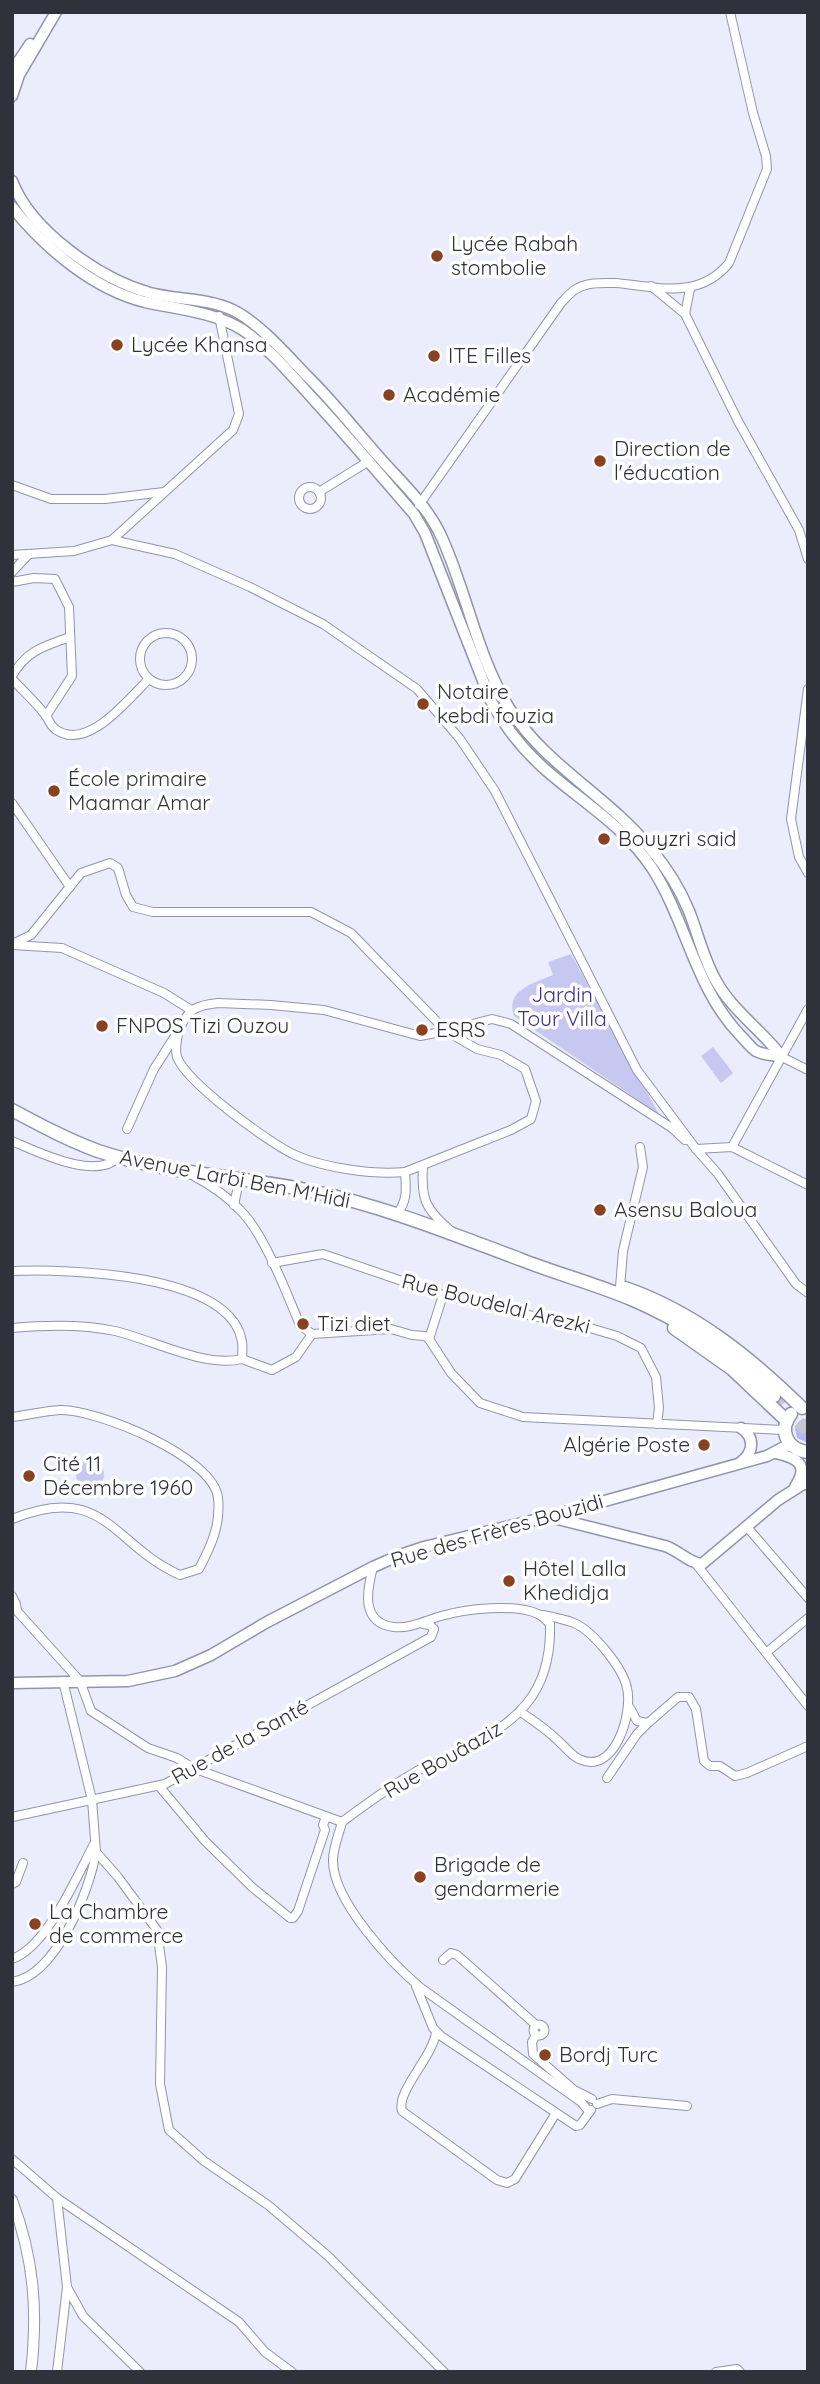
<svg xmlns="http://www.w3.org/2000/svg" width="820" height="2384" viewBox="0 0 820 2384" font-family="Quicksand,sans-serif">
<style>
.green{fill:#c6c8f1}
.water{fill:#b5b7f7}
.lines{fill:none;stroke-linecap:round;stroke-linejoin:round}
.primary-tunnel{stroke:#c6c7d5;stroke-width:12;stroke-dasharray:12 6;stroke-linecap:butt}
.minor-casing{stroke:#9294ac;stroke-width:10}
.tertiary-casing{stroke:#9294ac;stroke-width:12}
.secondary-casing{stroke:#9294ac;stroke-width:13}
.primary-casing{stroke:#9294ac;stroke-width:15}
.minor{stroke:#fff;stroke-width:8}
.tertiary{stroke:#fff;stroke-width:10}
.secondary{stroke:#fff;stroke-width:10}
.primary{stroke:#fff;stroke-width:12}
.poi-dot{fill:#894121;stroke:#fff;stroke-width:2.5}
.labels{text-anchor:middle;stroke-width:7;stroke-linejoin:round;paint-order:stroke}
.poi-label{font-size:21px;fill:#30313a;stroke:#fff;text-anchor:start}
.park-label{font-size:21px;fill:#3b367f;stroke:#fff}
.street-label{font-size:21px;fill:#30313a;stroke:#fff}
</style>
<rect width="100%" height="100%" fill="#ebecfc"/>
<!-- green -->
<g class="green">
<path d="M571 954 659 1114 514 1016C505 990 534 983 553 975L548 962Z"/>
<path d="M713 1047 733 1073 721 1083 701 1056Z"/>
<circle cx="90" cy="1474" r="14"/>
</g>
<!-- water -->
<path class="water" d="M808 1418V1443L797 1438 795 1429 799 1421Z"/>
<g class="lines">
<!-- primary-tunnel -->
<path class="primary-tunnel" d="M774 1396 808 1432"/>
<!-- minor casing -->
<g class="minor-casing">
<g id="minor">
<path d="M651 286 685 314 690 289"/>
<path d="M685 314 738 421 799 530 808 559"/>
<path d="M12 485 51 499H105L164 492"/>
<circle cx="310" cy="498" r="11"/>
<path d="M319 492 369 461"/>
<path d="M419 505 561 303C566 298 571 291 578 288 589 282 603 283 616 283 657 287 699 300 729 263L767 169 766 156 753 113 730 12"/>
<path d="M112 540 175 554 250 587 323 624 417 689 460 739 495 791 637 1070 696 1149 718 1174 796 1284 808 1293"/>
<path d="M12 555 74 551 112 540 233 430 239 414 219 316"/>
<path d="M12 572 29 554"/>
<path d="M12 582 34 578 55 579 69 607 72 676 46 716"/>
<circle cx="166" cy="659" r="26"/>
<path d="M12 676C26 651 44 646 70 637"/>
<path d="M12 679C23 691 36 702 46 716 49 720 50 725 55 729 87 753 128 699 149 679"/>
<path d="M808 689 791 819 799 857 808 873"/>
<path d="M12 803 70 887"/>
<path d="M12 944 31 935 81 873 110 863 118 868 126 895 133 907 153 912H311L351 933 446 1031 492 1019 511 1024 672 1128 685 1140"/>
<path d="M12 945 62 948 164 993 191 1010"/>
<path d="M218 1003 271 1005 324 1010 420 1036 446 1031 477 1049 501 1055 525 1069 536 1101 531 1119 511 1130 405 1172C374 1175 324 1168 295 1155 269 1143 187 1083 177 1057 175 1049 177 1034 181 1026 189 1008 199 1005 218 1003Z"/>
<path d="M782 1057 808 1070"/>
<path d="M127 1129 154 1069 177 1033"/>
<path d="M12 1141C38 1152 96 1181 119 1157"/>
<path d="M732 1147 808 1009"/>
<path d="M696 1149 732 1147 808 1185"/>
<path d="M423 1166C421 1199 425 1209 450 1230"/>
<path d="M192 1175C209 1184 227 1196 240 1210 264 1233 287 1294 300 1325L312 1334 391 1329 412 1335 425 1336 429 1339 451 1373 480 1403 523 1417 784 1430"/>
<path d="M234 1205 238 1186 245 1180"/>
<path d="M397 1214C408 1200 406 1188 405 1172"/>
<path d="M272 1263 323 1254 443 1295 528 1315 573 1323 617 1336 641 1348 656 1377 659 1408 657 1424"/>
<path d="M12 1271C65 1269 231 1272 242 1342 243 1347 242 1354 242 1359 204 1368 153 1340 115 1331 83 1324 45 1325 12 1328"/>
<path d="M620 1287 623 1251 643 1167 640 1147"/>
<path d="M429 1339 443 1295"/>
<path d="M242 1359 272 1370 296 1357 312 1334"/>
<path d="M12 1417C28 1415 44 1411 60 1410 97 1409 214 1457 218 1498 221 1525 211 1546 199 1569L180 1575C112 1545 105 1481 12 1519"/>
<path d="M747 1527 808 1598"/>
<path d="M696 1564 808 1706"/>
<path d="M12 1596 16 1604 17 1611 80 1681 91 1711 148 1748 177 1758 193 1768 342 1822C366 1804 391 1786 417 1771 430 1764 444 1760 457 1753 516 1723 552 1695 550 1624 546 1620 543 1616 538 1614 514 1603 466 1609 441 1616 427 1620 409 1629 394 1627 360 1623 367 1590 373 1567"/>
<path d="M767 1652 808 1618"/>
<path d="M63 1681 92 1800 96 1852 118 1877 157 1930 162 1967 160 2084 169 2130 204 2161 268 2205 328 2256 444 2372"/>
<path d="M630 1708 637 1721 648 1723 678 1697H689L696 1709 704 1761 710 1766H720L735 1776 747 1773 808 1746"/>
<path d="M521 1712C532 1720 545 1728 555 1738 563 1744 570 1755 579 1759 615 1776 633 1713 627 1688 623 1668 593 1631 574 1623 564 1619 553 1617 543 1615"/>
<path d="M607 1778 637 1734 648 1723"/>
<path d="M159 1786 205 1841 252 1887 290 1918H293L298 1911 325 1830 323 1825 326 1817"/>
<path d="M12 1817 165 1784 431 1637 434 1629 430 1625 423 1624"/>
<path d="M342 1822C339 1834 333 1848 333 1860 332 1900 392 1964 421 1988L581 2102 587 2109"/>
<path d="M12 1884 16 1882 23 1863"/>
<path d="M12 1959C47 1947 77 1876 94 1844"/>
<path d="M443 1960 451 1953 457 1955 536 2025"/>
<path d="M12 1982C56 1976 90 1890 96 1852"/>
<path d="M416 1986 433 2028 441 2036 576 2126 580 2125 591 2110"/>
<circle cx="539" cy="2030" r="5.5"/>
<path d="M436 2032C433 2057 396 2091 402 2111L497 2180 507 2183 515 2179 556 2113"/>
<path d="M536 2035 532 2042 533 2054 574 2090 592 2099"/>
<path d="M597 2104 612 2099 687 2106"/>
<path d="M12 2159 57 2198 239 2322 265 2352 292 2372"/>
<path d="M67 2287 83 2316 140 2372"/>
<path d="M57 2372 67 2287 57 2198"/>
<path d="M716 2372 737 2369 740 2372"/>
</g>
</g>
<!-- tertiary casing -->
<g class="tertiary-casing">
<path id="tertiary" d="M12 2200C34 2259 38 2310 31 2372"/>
</g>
<!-- secondary casing -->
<g class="secondary-casing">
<g id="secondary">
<path d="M12 71 30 44"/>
<path d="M12 96 19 75 56 12"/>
<path d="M12 181C31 231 100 279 150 293 177 300 208 298 233 310 259 323 286 354 306 375 332 400 355 430 379 457 401 482 428 506 442 538 467 593 477 656 509 708 545 765 609 797 651 849 666 867 680 889 689 911 698 934 703 957 715 979 732 1011 761 1029 782 1057"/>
<path d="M12 207C45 248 93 289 145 302 177 309 215 312 243 330 270 349 293 377 315 401 349 438 381 476 414 514L425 533 491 701C505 727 524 751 547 771 584 803 625 827 652 868 687 922 695 989 741 1036 746 1041 751 1048 756 1051 763 1055 774 1055 782 1057"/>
<path d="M741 1428C755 1437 754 1452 741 1462"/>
<path d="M776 1453C797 1458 810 1464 795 1487"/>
<path d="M550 1517 665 1546C678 1550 689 1563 702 1564L778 1500 808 1481"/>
<path d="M12 1683 128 1681 175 1671 211 1655 267 1622 373 1567 400 1555 424 1547 547 1517 767 1456 790 1444"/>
</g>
</g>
<!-- primary casing -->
<g class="primary-casing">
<g id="primary">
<path d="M12 1110C40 1125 68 1140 98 1151 167 1174 240 1176 311 1191 384 1206 452 1234 522 1260 558 1274 595 1284 631 1299 686 1322 732 1355 774 1396"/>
<path d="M625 1288C694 1312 750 1357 802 1408"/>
<path d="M674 1328 732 1369 787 1421"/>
<path d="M791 1414C778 1430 787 1450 808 1452"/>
<path d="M806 1483 808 1480"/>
</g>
</g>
<!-- minor -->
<use href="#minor" class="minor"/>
<!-- tertiary -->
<use href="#tertiary" class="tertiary"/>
<!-- secondary -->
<use href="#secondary" class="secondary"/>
<!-- primary -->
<use href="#primary" class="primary"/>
</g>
<!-- markers -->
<g class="poi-dot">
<circle cx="437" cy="256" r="7"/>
<circle cx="117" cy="345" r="7"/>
<circle cx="434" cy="356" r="7"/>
<circle cx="389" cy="395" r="7"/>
<circle cx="600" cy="461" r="7"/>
<circle cx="423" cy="704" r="7"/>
<circle cx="54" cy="791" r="7"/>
<circle cx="604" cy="839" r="7"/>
<circle cx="102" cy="1026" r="7"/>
<circle cx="422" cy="1030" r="7"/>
<circle cx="600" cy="1210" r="7"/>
<circle cx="303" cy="1324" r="7"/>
<circle cx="704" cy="1445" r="7"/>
<circle cx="29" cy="1476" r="7"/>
<circle cx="509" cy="1581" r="7"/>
<circle cx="420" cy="1877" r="7"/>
<circle cx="35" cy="1924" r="7"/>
<circle cx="545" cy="2055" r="7"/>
</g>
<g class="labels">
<!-- poi labels -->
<g class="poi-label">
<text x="451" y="251">Lycée Rabah<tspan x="451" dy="24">stombolie</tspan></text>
<text x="131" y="352">Lycée Khansa</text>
<text x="448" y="363">ITE Filles</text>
<text x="403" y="402">Académie</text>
<text x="614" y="456">Direction de<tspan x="614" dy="24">l'éducation</tspan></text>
<text x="437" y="699">Notaire<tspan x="437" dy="24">kebdi fouzia</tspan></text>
<text x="68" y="786">École primaire<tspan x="68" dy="24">Maamar Amar</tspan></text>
<text x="618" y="846">Bouyzri said</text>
<text x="116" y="1033">FNPOS Tizi Ouzou</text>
<text x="436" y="1037">ESRS</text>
<text x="614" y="1217">Asensu Baloua</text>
<text x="317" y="1331">Tizi diet</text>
<text x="690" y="1452" text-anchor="end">Algérie Poste</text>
<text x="43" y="1471">Cité 11<tspan x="43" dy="24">Décembre 1960</tspan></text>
<text x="523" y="1576">Hôtel Lalla<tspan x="523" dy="24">Khedidja</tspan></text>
<text x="434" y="1872">Brigade de<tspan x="434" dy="24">gendarmerie</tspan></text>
<text x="49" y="1919">La Chambre<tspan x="49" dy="24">de commerce</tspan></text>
<text x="559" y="2062">Bordj Turc</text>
</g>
<!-- park labels -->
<g class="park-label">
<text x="562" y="1002">Jardin<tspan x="562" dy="24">Tour Villa</tspan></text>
</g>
<!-- street labels -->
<g class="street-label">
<text transform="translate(235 1179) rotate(11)" y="7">Avenue Larbi Ben M'Hidi</text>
<text transform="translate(496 1304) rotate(14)" y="7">Rue Boudelal Arezki</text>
<text transform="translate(497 1531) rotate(-16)" y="7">Rue des Frères Bouzidi</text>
<text transform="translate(240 1742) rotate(-29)" y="7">Rue de la Santé</text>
<text transform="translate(443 1760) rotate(-30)" y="7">Rue Bouâaziz</text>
</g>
</g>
<!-- border -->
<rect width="820" height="2384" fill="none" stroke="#30313a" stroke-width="28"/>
</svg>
